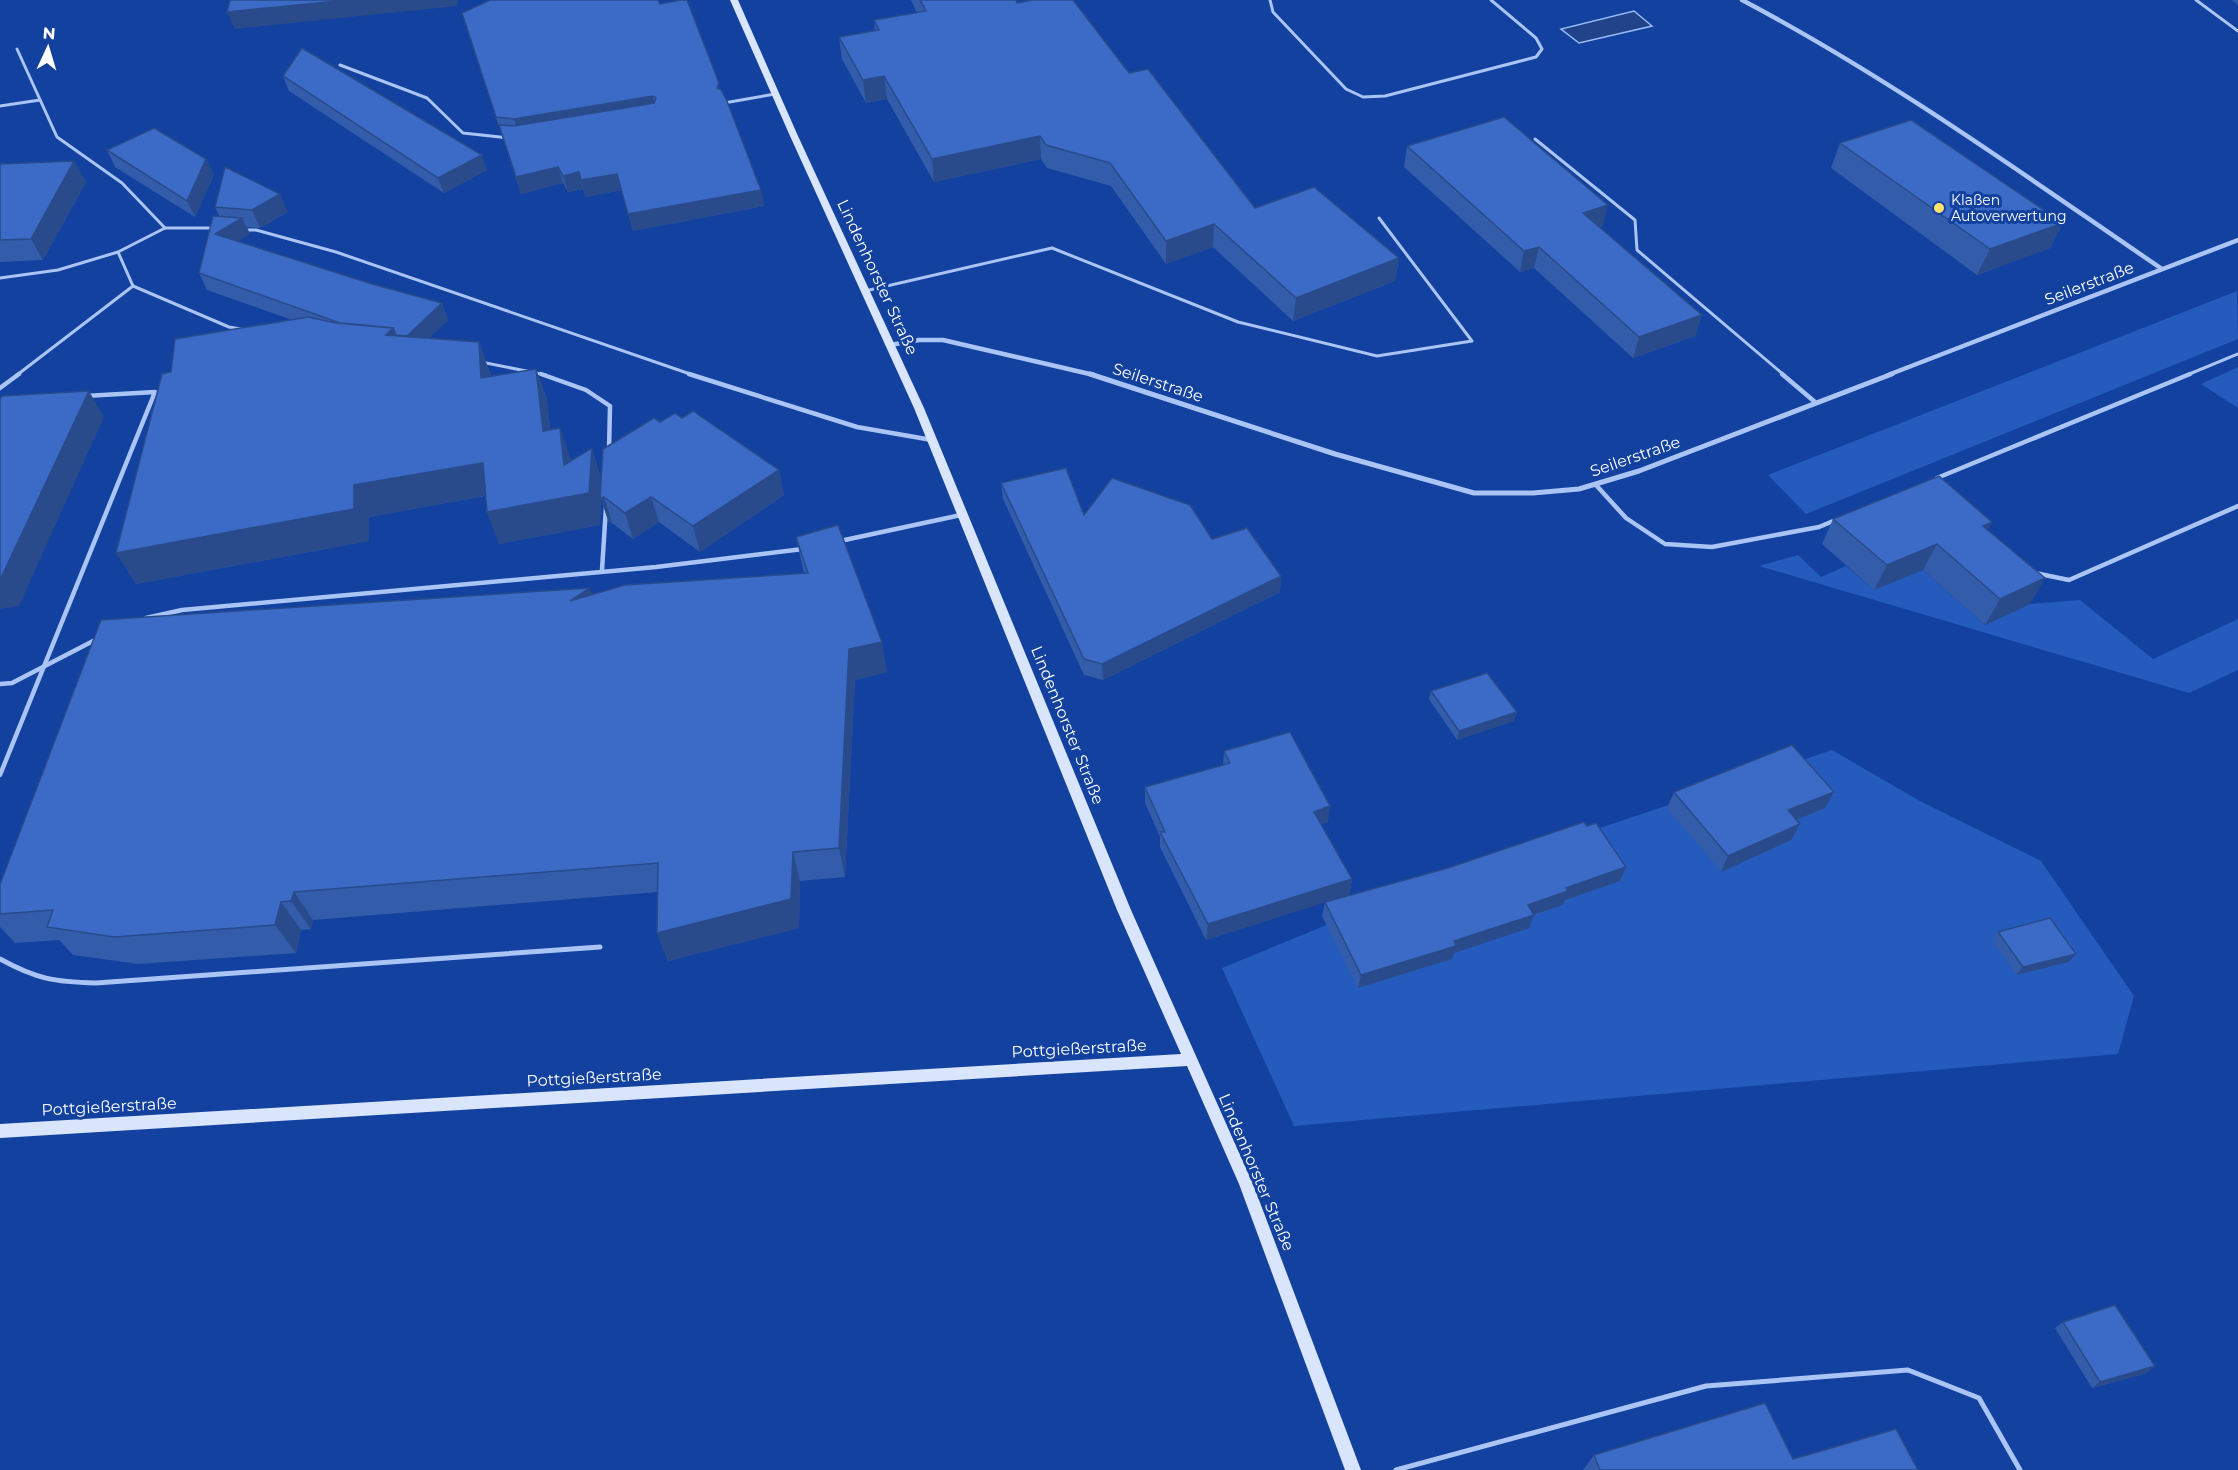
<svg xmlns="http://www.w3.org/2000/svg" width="2238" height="1470" viewBox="0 0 2238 1470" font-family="Montserrat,sans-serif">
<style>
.green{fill:#245bbd}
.water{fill:#20438a;stroke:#9bbdf8;stroke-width:1.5}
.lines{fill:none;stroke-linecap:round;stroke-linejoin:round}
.lane-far2{stroke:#a9c4f5;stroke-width:3}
.lane-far1{stroke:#a9c4f5;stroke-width:4.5}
.lane{stroke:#a9c4f5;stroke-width:5}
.street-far1{stroke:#a9c4f5;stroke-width:4.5}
.street{stroke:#a9c4f5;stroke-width:5}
.secondary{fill:#d9e5fd;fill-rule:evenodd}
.wall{fill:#335caa}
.shaded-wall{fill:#294b8b}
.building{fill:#3b6bc6;stroke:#294b8b;stroke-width:1.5}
.poi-dot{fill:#ffe36d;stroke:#12419f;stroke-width:2}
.labels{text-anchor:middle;stroke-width:6;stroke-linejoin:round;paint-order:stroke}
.far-poi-label{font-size:14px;fill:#fff;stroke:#12419f;text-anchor:start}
.street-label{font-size:16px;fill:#fff;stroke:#12419f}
</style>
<rect width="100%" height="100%" fill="#12419f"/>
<!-- green -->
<g class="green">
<path d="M2237 291 2238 339 1806 514 1768 475Z"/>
<path d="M2238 367V408L2201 384Z"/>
<path d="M1798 555 1821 577 1846 566 1874 590 1923 570 1985 625 2030 604 2080 600 2153 659 2238 619V670L2189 693 1759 566Z"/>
<path d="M1832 750 1920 801 2041 861 2134 996 2118 1054 1294 1126 1222 968 1392 898Z"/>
</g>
<!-- water -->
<path class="water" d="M1634 11 1652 26 1579 43 1561 29Z"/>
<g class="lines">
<!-- lane-far2 -->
<g class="lane-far2">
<path d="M1270 0 1273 12 1346 89 1363 97 1385 96 1536 57 1542 49 1536 38 1491 0"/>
<path d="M2196 0 2238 31"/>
<path d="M340 65 427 98 463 133 509 138"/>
<path d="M724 103 775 94"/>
<path d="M0 106 40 100"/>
<path d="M1535 139 1635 220 1637 250 1784 375"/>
<path d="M165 228H215"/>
<path d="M244 230H256L336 252 693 375"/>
<path d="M0 278 58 270 118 252 165 228 122 183 57 137 17 49"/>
<path d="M133 286 229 327 241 329"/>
<path d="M865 291 1052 248 1238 322 1377 356 1472 341 1379 218"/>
<path d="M481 362 546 375"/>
<path d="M17 375 133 286 118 252"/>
<path d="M2187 375 2238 354"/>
</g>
<!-- lane-far1 -->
<g class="lane-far1">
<path d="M541 374 586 390 610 406 609 451"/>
<path d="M689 374 857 427 932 440"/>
<path d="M1782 374 1815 402"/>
<path d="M0 388 19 374"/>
<path d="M1937 478 2190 374"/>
<path d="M1596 485 1626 518 1665 544 1712 547 1819 527 1838 519"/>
<path d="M840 541 961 515"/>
<path d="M602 570 606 507"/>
<path d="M2035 573 2069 580 2238 506"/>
<path d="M146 618 182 610 656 567 803 549"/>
<path d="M0 684 12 683 97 639"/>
<path d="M0 775 155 392 85 396"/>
</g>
<!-- lane -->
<g class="lane">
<path d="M0 959C36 979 55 982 96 983L600 947"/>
<path d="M1396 1470 1706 1386 1908 1370 1979 1398 2020 1470"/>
</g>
<!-- street-far1 -->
<g class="street-far1">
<path d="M1742 0C1890 78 2024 175 2162 269"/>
<path d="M890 345 919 340H943L1094 375"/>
<path d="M1888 375 2238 240"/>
</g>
<!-- street -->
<path class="street" d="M1090 374 1335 454 1474 493H1533L1579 489 1639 471 1892 374"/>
<!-- secondary -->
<path class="secondary" d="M730 0H738L798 136 924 408 1131 910 1253 1184 1361 1470H1345L1239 1184 1187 1066 0 1138V1124L1181 1054 1117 910 914 408 790 136Z"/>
</g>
<!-- wall -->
<g class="wall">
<path d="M911 0H1016L1017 3 1129 73 1255 208 1399 258 1395 281 1293 321 1213 247 1166 264 1111 186 1047 168 1041 159 934 182 887 99 866 103 842 59 839 37 875 30 874 20 917 13Z"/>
<path d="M2232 0H2238V5Z"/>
<path d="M660 4 720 89 761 190 764 206 633 231 622 190 586 197 583 189 568 192 563 183 521 194 462 13Z"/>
<path d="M283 76 487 170 444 193 289 91Z"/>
<path d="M1840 143 2063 223 2050 248 1977 275 1831 168Z"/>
<path d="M1407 146 1603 226 1600 227 1702 315 1695 336 1633 358 1534 268 1520 272 1404 167Z"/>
<path d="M107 150 206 159 214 175 195 217 115 167Z"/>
<path d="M74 161 86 182 43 260 0 262V164Z"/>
<path d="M215 207 288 212 260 228 247 227 250 234 238 241 372 284 442 303 448 320 429 338 479 342 491 376 536 369 547 400 550 429 560 428 571 461 601 479 660 422 682 418 779 470 784 495 700 552 659 522 633 539 612 523H609L601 499 600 525 499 544 485 496 369 517V541L136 584 171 372 292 320 207 290 199 273 219 216Z"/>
<path d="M1001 483 1084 515 1212 539 1281 576 1280 592 1103 680 1084 675 1003 499Z"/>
<path d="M1833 519 1992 522 1987 530 2030 604 1985 625 1923 570 1874 590 1822 544Z"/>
<path d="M796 537 887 672 855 680 845 877 800 881 799 928 668 961 657 933 658 892 313 920 311 929 301 930 296 953 138 964 73 955 59 940 15 943 0 927V884L592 594 804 573Z"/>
<path d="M1431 691 1514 721 1457 740 1429 699Z"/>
<path d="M1224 751 1328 822 1321 824 1352 879 1349 895 1326 902 1448 868 1587 826 1626 867 1620 881 1565 900 1563 905 1534 915 1529 928 1454 953 1452 959 1358 988 1322 916 1325 902 1206 940 1160 847V837L1145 803V787L1223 765Z"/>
<path d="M1674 792H1834L1825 808 1796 820 1800 824 1791 840 1721 872 1667 808Z"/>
<path d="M1998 932 2069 962 2016 975 1992 940Z"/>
<path d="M2063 1322 2147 1373 2092 1388 2055 1328Z"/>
<path d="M1594 1455 1793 1459 1918 1470H1583Z"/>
</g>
<!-- shaded-wall -->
<g class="shaded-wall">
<path d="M348 0H458L457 6 235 29 227 12Z"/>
<path d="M884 76 887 99 866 103 863 80Z"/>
<path d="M653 96 656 112 519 135 514 119Z"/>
<path d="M1040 136 1041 159 934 182 932 159Z"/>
<path d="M482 155 487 170 444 193 438 178Z"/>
<path d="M206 159 214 175 195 217 187 201Z"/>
<path d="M74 161 86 182 43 260 31 239Z"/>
<path d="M558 167 563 183 521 194 516 177Z"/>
<path d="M579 172 583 189 568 192 563 176Z"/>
<path d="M617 174 622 190 586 197 581 180Z"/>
<path d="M761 190 764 206 633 231 628 214Z"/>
<path d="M280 194 288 212 260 228 252 210Z"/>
<path d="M1608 205 1603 226 1578 234 1583 213Z"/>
<path d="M242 218 250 234 223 250 215 234Z"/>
<path d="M2063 223 2050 248 1977 275 1990 249Z"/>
<path d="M1214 224 1213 247 1166 264V241Z"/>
<path d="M1539 247 1534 268 1520 272 1524 251Z"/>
<path d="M1399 258 1395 281 1293 321 1296 298Z"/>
<path d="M442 303 448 320 414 353 407 336Z"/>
<path d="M1702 315 1695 336 1633 358 1639 337Z"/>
<path d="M393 328 406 359 386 335Z"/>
<path d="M479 342 490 374 493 410 481 378Z"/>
<path d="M536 369 547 400 554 462 543 431Z"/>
<path d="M89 391 104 417 19 606 0 609V580Z"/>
<path d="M560 428 571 460 575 496 592 448 602 480 604 497 612 523H609L601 499 600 525 499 544 487 512 564 465Z"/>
<path d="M483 463 495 494 369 517V541L136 584 116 553 354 485Z"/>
<path d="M779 470 784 495 700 552 693 526Z"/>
<path d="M651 497 659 522 633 539 625 513Z"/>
<path d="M1992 522 1977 547 1983 526Z"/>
<path d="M1937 544 1923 570 1874 590 1887 565Z"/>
<path d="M1281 576 1280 592 1103 680 1102 664Z"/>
<path d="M2045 578 2030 604 1985 625 2000 599Z"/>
<path d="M590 588 601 618 570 601Z"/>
<path d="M882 642 887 672 855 680 845 877 839 848 849 649Z"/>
<path d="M1517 712 1514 721 1457 740 1459 731Z"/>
<path d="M1834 792 1825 808 1779 827 1788 810Z"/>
<path d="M1330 806 1328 822 1312 827 1314 812Z"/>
<path d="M1800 824 1791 840 1721 872 1728 856Z"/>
<path d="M793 852 800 881 799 928 668 961 657 933Z"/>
<path d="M1626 867 1620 881 1565 900 1563 905 1523 918 1528 905 1566 888Z"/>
<path d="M1352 879 1349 895 1206 940 1208 924Z"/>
<path d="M294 892 313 920 311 929 291 901Z"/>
<path d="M281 902 301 930 296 953 275 925Z"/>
<path d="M1534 915 1529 928 1454 953 1452 959 1358 988 1361 975 1454 941Z"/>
<path d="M2076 954 2069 962 2016 975 2023 967Z"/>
<path d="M2155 1366 2147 1373 2092 1388 2100 1382Z"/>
</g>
<!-- building -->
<g class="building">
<path d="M230 0H348L227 12Z"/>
<path d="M490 0H658L660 4 681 0H687L719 83 717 88 721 90 727 101 761 190 628 214 617 174 581 180 579 172 563 176 558 167 516 177 499 125 514 126 654 103 656 98 653 96 514 119 496 117 462 13Z"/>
<path d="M920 0H1016L1017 3 1032 0H1073L1129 73 1148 69 1255 208 1314 187 1399 258 1296 298 1214 224 1166 241 1110 163 1046 145 1040 136 932 159 884 76 863 80 839 37 879 30 874 20 926 11Z"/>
<path d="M302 48 482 155 438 178 283 76Z"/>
<path d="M1504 117 1608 205 1583 213 1702 315 1639 337 1539 247 1524 251 1407 146Z"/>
<path d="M1911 120 2063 223 1990 249 1840 143Z"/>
<path d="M154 128 206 159 187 201 107 150Z"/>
<path d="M74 161 31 239 0 240V164Z"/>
<path d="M225 167 280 194 252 210 215 207Z"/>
<path d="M213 216 242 218 215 234 372 284 442 303 407 336 396 335 393 328 340 323 199 273Z"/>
<path d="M308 317 336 323 393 328 386 335 479 342 481 378 536 369 543 431 560 428 564 465 592 448 589 493 487 512 483 463 354 485V509L116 553 162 374 171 372 175 339Z"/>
<path d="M89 391 0 580V400L2 396Z"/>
<path d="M693 411 779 470 693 526 651 497 625 513 604 497 600 498 603 449 654 418 660 422 675 413 682 418Z"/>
<path d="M1066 468 1084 515 1112 478 1190 505 1212 539 1247 528 1281 576 1102 664 1084 659 1001 483Z"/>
<path d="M1939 476 1992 522 1983 526 2045 578 2000 599 1937 544 1887 565 1833 519Z"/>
<path d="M838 525 882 642 849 649 839 848 793 852 791 899 657 933 658 863 294 892 291 901 281 902 275 925 114 937 47 927 53 910 0 914V884L101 620 590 588 570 601 625 585 808 573 796 537Z"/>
<path d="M1487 673 1517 712 1459 731 1431 691Z"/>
<path d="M1290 732 1330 806 1314 812 1352 879 1208 924 1160 832H1165L1145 787 1230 763 1224 751Z"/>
<path d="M1792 745 1834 792 1788 810 1800 824 1728 856 1674 792Z"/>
<path d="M1584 822 1587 826 1596 823 1626 867 1566 888 1568 891 1528 905 1534 915 1454 941 1456 946 1361 975 1325 902 1448 868Z"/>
<path d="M2050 918 2076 954 2023 967 1998 932Z"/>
<path d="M2115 1305 2155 1366 2100 1382 2063 1322Z"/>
<path d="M1765 1403 1793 1459 1896 1429 1918 1470H1600L1594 1455Z"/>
</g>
<!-- markers -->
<circle class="poi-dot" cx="1939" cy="208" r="6"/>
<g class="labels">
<!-- far-poi labels -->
<g class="far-poi-label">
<text x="1951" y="205">Klaßen<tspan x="1951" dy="16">Autoverwertung</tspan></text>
</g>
<!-- street labels -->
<g class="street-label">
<text transform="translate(878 277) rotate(65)" y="6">Lindenhorster Straße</text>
<text transform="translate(2089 283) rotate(-21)" y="6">Seilerstraße</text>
<text transform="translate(1158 382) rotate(18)" y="6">Seilerstraße</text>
<text transform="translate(1635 456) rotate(-19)" y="6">Seilerstraße</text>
<text transform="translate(1068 725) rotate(68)" y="6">Lindenhorster Straße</text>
<text transform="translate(1079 1048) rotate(-3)" y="6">Pottgießerstraße</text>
<text transform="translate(594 1077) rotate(-3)" y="6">Pottgießerstraße</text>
<text transform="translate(109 1106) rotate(-3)" y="6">Pottgießerstraße</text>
<text transform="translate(1257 1172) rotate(67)" y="6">Lindenhorster Straße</text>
</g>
</g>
<!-- north arrow -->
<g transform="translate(48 48) rotate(4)" stroke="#12419f" stroke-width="4.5" paint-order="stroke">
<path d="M0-4.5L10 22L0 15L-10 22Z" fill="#ffffff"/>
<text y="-9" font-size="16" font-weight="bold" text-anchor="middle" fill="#ffffff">N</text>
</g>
</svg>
